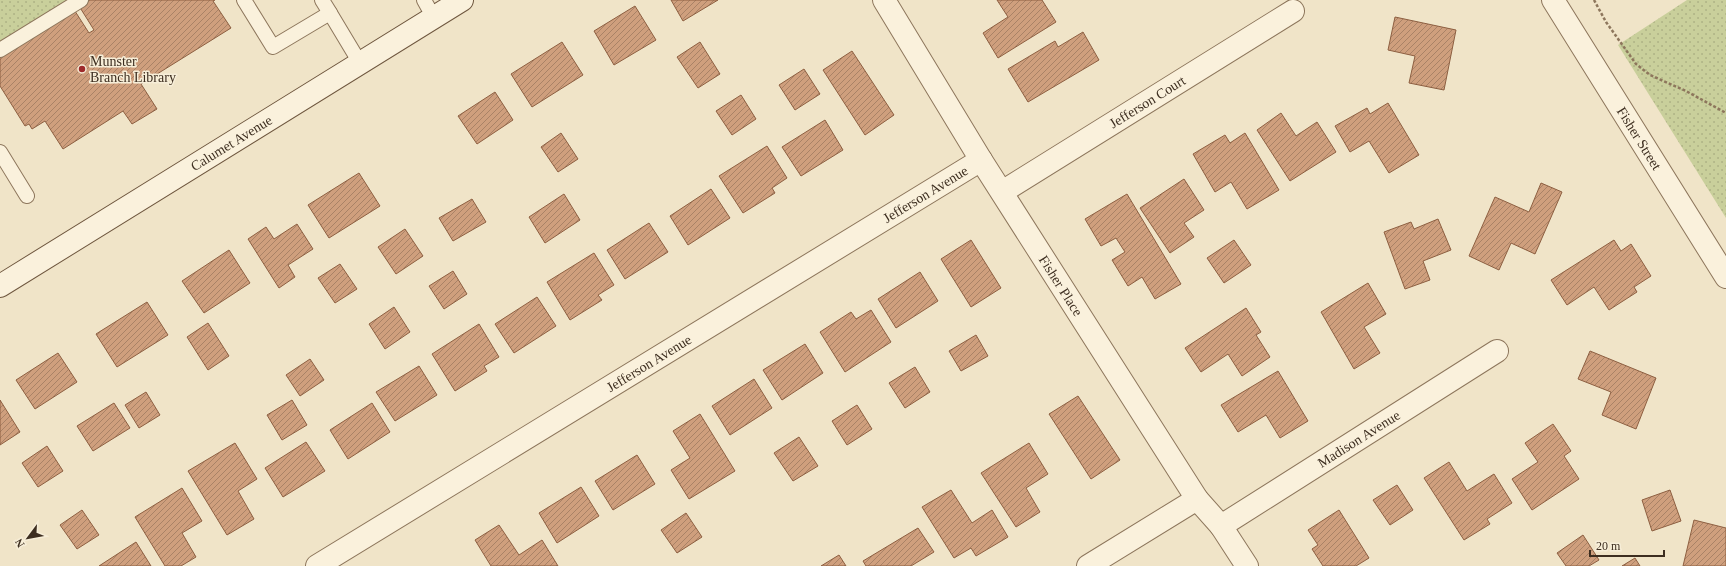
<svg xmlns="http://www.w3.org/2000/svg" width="1726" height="566" viewBox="0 0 1726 566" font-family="Georgia,serif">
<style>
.grass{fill:url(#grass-dots)}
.building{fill:url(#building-hatch);stroke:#8d5f41}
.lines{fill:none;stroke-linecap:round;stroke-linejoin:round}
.service-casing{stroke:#8d765c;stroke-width:16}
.minor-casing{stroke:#8d765c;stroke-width:24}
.tertiary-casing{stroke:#8d765c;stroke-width:24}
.secondary-casing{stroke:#6f573f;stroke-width:24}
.path{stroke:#8d765c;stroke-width:2.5;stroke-dasharray:3 2;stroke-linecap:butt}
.service{stroke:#faf1dc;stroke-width:14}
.minor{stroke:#faf1dc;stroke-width:22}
.tertiary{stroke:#faf1dc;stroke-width:22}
.secondary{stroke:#faf1dc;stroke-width:22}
.poi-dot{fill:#9e2a2b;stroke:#f7eed8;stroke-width:1.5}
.labels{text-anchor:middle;stroke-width:3;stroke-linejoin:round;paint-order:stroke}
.poi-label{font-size:14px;fill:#3d2e20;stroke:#f7eed8;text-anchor:start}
.street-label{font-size:14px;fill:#3d2e20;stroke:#f7eed8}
</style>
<defs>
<pattern id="grass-dots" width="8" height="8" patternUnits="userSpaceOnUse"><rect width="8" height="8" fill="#c9cf9b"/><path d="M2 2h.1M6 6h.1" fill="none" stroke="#aeb285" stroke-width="1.8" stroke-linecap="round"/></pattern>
<pattern id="building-hatch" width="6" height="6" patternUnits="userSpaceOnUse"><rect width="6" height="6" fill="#cf9f7d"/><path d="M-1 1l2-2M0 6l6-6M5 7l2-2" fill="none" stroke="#a98266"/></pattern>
</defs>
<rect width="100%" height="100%" fill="#f0e4c8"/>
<!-- grass -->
<g class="grass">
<path d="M0 0H70L0 43Z"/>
<path d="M1687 0H1726V218L1618 45Z"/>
</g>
<!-- building -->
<g class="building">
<path d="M89 0H215L213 1 231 28 141 84 157 109 132 124 123 111 63 149 45 121 32 129 29 124 25 126 0 86V54L73 8 89 33 94 30 79 6Z"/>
<path d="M671 0H718L683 21Z"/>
<path d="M997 0H1042L1056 22 998 58 983 33 1008 17Z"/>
<path d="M635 6 656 40 614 65 594 31Z"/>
<path d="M1395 17 1456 30 1444 90 1409 83 1415 56 1388 50Z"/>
<path d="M1083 32 1099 60 1028 102 1008 69 1055 41 1058 47Z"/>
<path d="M562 42 583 75 532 107 511 74Z"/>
<path d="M700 42 720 74 698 88 677 57Z"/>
<path d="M852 51 894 115 865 135 823 70Z"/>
<path d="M804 69 820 94 795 110 779 85Z"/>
<path d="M495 92 513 120 477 144 458 116Z"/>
<path d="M741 95 756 119 732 135 716 111Z"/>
<path d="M1388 103 1419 155 1389 173 1369 141 1350 152 1335 126 1367 108 1370 114Z"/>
<path d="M1281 113 1296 136 1317 122 1336 152 1290 181 1257 130Z"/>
<path d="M825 120 843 150 801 176 782 147Z"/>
<path d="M561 133 578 159 558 172 541 147Z"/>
<path d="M1245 133 1279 190 1247 209 1231 182 1215 192 1193 154 1225 135 1230 143Z"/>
<path d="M767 146 787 178 772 188 775 193 743 213 719 176Z"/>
<path d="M359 173 380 206 329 238 308 205Z"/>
<path d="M1184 179 1204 210 1184 223 1194 237 1170 253 1140 208Z"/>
<path d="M1541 183 1562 192 1535 254 1511 243 1499 270 1469 256 1495 197 1529 212Z"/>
<path d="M711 189 730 218 688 245 670 216Z"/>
<path d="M564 194 580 220 545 243 529 217Z"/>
<path d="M1127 194 1181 284 1155 299 1142 277 1128 286 1112 260 1125 252 1116 238 1101 246 1085 219Z"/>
<path d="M472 199 486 222 453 241 439 218Z"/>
<path d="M1438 219 1451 250 1423 261 1430 280 1405 289 1384 232 1411 222 1414 229Z"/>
<path d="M649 223 668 252 625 279 607 250Z"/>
<path d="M297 224 313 249 288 265 295 277 279 288 248 239 266 227 274 239Z"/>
<path d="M405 229 423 256 396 274 378 247Z"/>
<path d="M971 240 1001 288 971 307 941 259Z"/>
<path d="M1234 240 1251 265 1224 283 1207 258Z"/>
<path d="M1614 240 1621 251 1631 244 1651 276 1634 287 1637 292 1609 310 1594 287 1567 305 1551 280Z"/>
<path d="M229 250 250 283 204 313 182 281Z"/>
<path d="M594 253 614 285 598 295 602 300 570 320 547 282Z"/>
<path d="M340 264 357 289 335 303 318 278Z"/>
<path d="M453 271 467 294 444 309 429 286Z"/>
<path d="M920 272 938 301 896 328 878 299Z"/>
<path d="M1368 283 1386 314 1364 327 1380 353 1354 369 1321 312Z"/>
<path d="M537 297 556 326 514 353 495 324Z"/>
<path d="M147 302 168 335 117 367 96 334Z"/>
<path d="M394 307 410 332 385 349 369 324Z"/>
<path d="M1246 308 1261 332 1256 335 1270 357 1242 376 1228 354 1201 372 1185 348Z"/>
<path d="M871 310 891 342 845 372 820 332 851 312 856 319Z"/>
<path d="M208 323 229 356 208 370 187 337Z"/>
<path d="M479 324 499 357 484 366 487 371 455 391 432 354Z"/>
<path d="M976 335 988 356 961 371 949 351Z"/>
<path d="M805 344 823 373 782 400 763 370Z"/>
<path d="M1590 351 1656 378 1636 429 1602 415 1611 392 1578 379Z"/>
<path d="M58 353 77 382 35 409 16 380Z"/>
<path d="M310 359 324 380 300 396 286 375Z"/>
<path d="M419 366 437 395 395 421 376 392Z"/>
<path d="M915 367 930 392 905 408 889 383Z"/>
<path d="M1278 371 1308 421 1280 438 1266 415 1238 432 1221 405Z"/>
<path d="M754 379 772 408 730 435 712 406Z"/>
<path d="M146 392 160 415 139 428 125 405Z"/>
<path d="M1078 396 1120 460 1091 479 1049 414Z"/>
<path d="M0 400 20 432 0 445Z"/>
<path d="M292 400 307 425 282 440 267 415Z"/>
<path d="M114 403 130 428 93 451 77 426Z"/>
<path d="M372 403 390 432 348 459 330 430Z"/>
<path d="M857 405 872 429 847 445 832 421Z"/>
<path d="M700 414 735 471 689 499 671 470 690 458 673 431Z"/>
<path d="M1553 424 1571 451 1564 456 1579 479 1532 510 1512 479 1538 462 1525 443Z"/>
<path d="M799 437 818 466 793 481 774 453Z"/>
<path d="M306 442 325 471 283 497 265 468Z"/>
<path d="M235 443 257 479 238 491 254 519 227 535 188 471Z"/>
<path d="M1029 443 1048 474 1026 488 1040 512 1016 527 981 473Z"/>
<path d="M47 446 63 471 38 487 22 463Z"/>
<path d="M637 455 655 484 613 510 595 481Z"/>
<path d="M1449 462 1467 491 1494 474 1512 503 1487 519 1490 524 1464 540 1424 478Z"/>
<path d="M1397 485 1413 510 1390 525 1373 500Z"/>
<path d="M581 487 599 516 557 543 539 513Z"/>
<path d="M182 488 202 521 182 533 196 557 181 566H165L135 517Z"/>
<path d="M951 490 972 523 992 510 1008 537 976 556 971 548 954 558 922 507Z"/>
<path d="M1670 490 1681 521 1652 531 1642 500Z"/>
<path d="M82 510 99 535 77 549 60 525Z"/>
<path d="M1339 510 1369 558 1356 566H1323L1312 549 1318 545 1308 530Z"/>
<path d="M686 513 702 537 677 553 661 530Z"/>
<path d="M1694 520 1726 528V566H1683Z"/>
<path d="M499 525 519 555 542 540 558 566H491L475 540Z"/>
<path d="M918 528 934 552 911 566H866L863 561Z"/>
<path d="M1583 535 1599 560 1589 566H1566L1557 553Z"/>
<path d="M136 542 151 566H99Z"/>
<path d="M839 555 846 566H821Z"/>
<path d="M1635 558 1640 566H1622Z"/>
</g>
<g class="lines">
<!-- service casing -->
<g class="service-casing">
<g id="service">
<path d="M244 0 273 47 330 13 360 63"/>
<path d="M322 0 330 13"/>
<path d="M424 0 434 18"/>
<path d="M0 50 81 0"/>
<path d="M0 152 27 196"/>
</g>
</g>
<!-- minor casing -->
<g class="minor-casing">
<g id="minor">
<path id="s1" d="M884 0 981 160 1197 499 1221 526 1247 566"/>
<path id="s2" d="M1002 192 1293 11"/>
<path id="s3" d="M1221 526 1497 351"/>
<path id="s4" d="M317 566 981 160"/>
<path d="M1088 566 1197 499"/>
</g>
</g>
<!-- tertiary casing -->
<g class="tertiary-casing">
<g id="tertiary">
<path id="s5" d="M1553 0 1726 277"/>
</g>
</g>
<!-- secondary casing -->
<g class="secondary-casing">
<g id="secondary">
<path id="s6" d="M0 286 462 0"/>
</g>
</g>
<!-- path -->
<path class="path" d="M1594 0 1606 22 1636 64 1650 75 1686 91 1726 113"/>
<!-- service -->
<use href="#service" class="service"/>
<!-- minor -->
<use href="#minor" class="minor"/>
<!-- tertiary -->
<use href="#tertiary" class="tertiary"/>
<!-- secondary -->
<use href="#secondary" class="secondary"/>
</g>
<!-- markers -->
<circle class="poi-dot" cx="82" cy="69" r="4"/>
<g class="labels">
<!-- poi labels -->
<g class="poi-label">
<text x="90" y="66">Munster<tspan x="90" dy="16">Branch Library</tspan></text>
</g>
<!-- street labels -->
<g class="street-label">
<text dy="5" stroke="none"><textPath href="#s2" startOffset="171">Jefferson Court</textPath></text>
<text dy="5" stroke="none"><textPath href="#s5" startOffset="163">Fisher Street</textPath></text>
<text dy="5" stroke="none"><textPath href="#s6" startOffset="272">Calumet Avenue</textPath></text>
<text dy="5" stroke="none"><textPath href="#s4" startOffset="713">Jefferson Avenue</textPath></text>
<text dy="5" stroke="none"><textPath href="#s1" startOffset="336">Fisher Place</textPath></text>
<text dy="5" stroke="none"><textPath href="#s4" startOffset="389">Jefferson Avenue</textPath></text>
<text dy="5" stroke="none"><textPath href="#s3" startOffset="163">Madison Avenue</textPath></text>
</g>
</g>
<!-- north arrow -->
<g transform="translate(28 538) rotate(238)" stroke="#f7eed8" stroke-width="3" paint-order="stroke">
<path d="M0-3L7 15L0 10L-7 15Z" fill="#3d2e20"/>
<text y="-6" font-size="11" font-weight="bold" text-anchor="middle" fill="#3d2e20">N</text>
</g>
<!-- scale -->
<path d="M1590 550v6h74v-6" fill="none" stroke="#3d2e20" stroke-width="2"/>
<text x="1596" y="550" font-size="12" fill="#3d2e20" stroke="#f7eed8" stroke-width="3" paint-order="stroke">20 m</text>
</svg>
